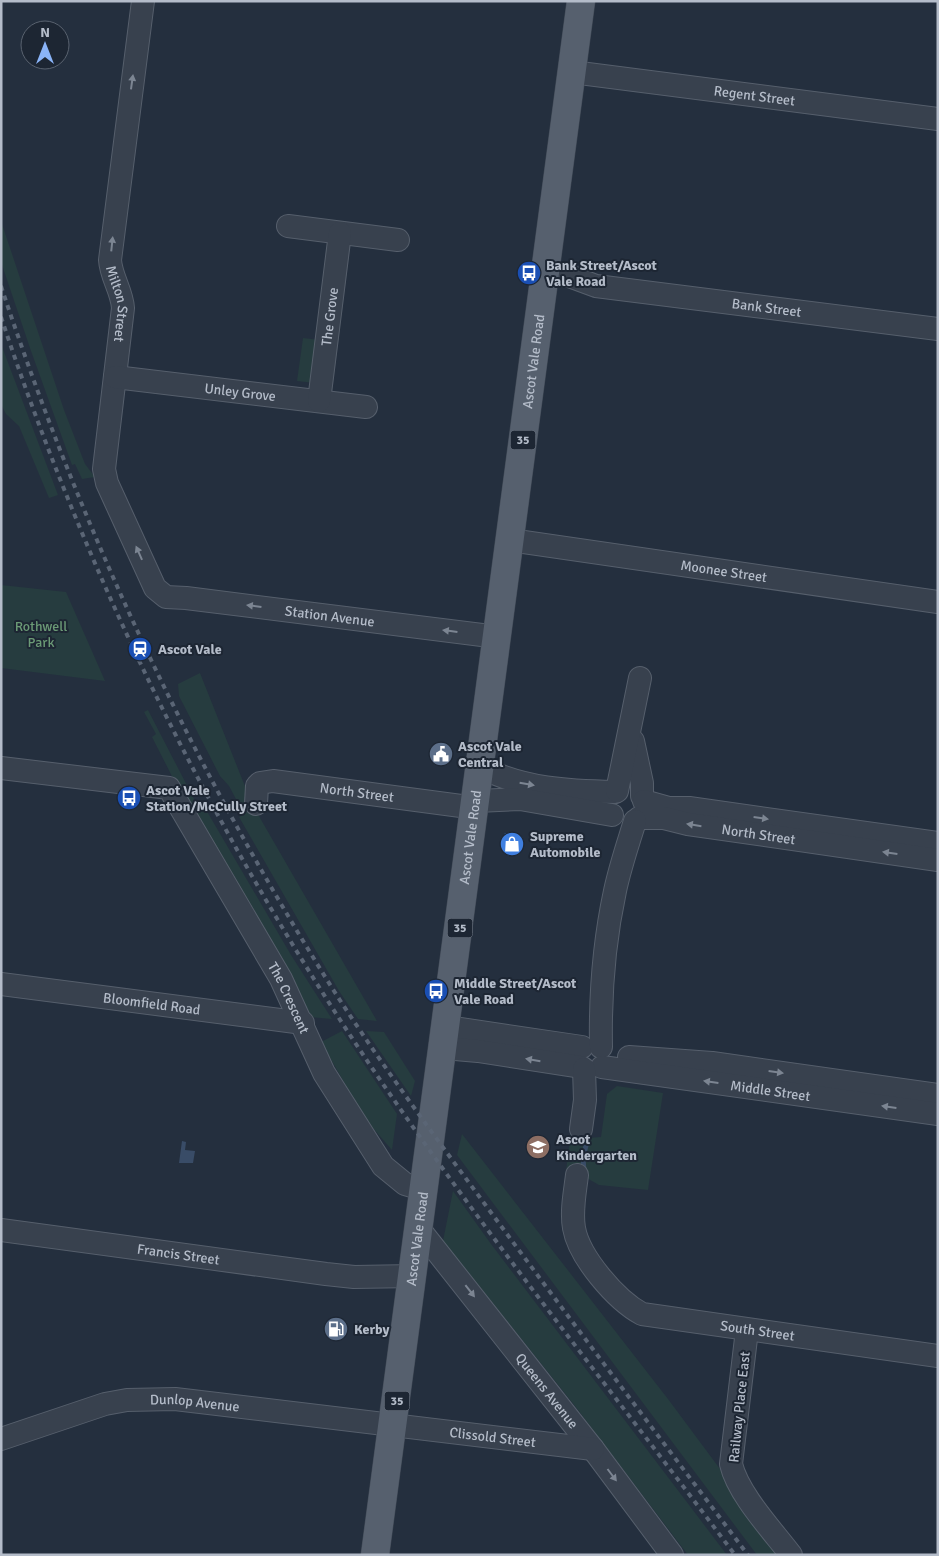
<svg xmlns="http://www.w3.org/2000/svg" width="939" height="1556" viewBox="0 0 939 1556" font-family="Signika,sans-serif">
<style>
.green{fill:#263c3f}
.water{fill:#394c67}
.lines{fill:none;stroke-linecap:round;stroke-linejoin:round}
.stream{stroke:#394c67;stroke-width:5}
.minor-casing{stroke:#565f6c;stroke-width:24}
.major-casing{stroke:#414a57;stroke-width:29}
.minor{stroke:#38414e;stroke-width:22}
.major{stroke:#56606e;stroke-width:28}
.rail{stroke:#5a6575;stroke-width:4;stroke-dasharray:5 5;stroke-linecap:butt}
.oneway{fill:#7c8592}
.labels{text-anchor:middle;stroke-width:4;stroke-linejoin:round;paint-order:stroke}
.shield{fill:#1d2633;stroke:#878f9c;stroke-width:1}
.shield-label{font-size:12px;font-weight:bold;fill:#b4bcc9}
.street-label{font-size:14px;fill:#b4bcc9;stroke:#1d2633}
.poi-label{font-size:14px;font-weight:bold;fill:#b4bcc9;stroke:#1d2633;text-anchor:start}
.park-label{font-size:14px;fill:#6b9a76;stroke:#1d2633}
</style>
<rect width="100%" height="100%" fill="#242f3e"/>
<!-- green -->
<g class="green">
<path d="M1 221 64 410 85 464 95 477 82 479 75 464 72 465 31 351 1 262Z"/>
<path d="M303 338 320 340 315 383 297 381Z"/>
<path d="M1 344 58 495 49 498 19 426 6 414 1 404Z"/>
<path d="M1 585 66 592 105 681 1 668Z"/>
<path d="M200 673 252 804 377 1021 358 1019 339 991 239 817 244 814 229 786 220 776 179 696 178 684Z"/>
<path d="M148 710 194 799 205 808 291 955 332 1019 310 1017 180 792 152 737 156 734 144 712Z"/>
<path d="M342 1031 397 1114 392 1150 365 1119 321 1042Z"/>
<path d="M366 1031 384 1032 415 1081 411 1096Z"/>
<path d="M617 1086 663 1093 648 1190 599 1185 585 1177 565 1179 571 1131 588 1138 601 1137 607 1094Z"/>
<path d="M462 1134 668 1399 784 1555H757L457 1155Z"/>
<path d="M453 1191 491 1244 727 1555H688L575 1406 443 1241Z"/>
</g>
<!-- water -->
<path class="water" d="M182 1141 186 1142 185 1150 195 1151 193 1163H179Z"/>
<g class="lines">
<!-- stream -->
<path class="stream" d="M584 1172 583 1157 588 1138"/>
<!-- minor casing -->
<g class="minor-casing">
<g id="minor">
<path id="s1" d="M143 1 110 260C111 277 122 291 123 308L104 469 107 483 155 588 166 597 186 598 498 637"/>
<path id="s2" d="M572 72 938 119"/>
<path d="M288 226 398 240"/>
<path id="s3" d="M546 273 569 276 596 286 938 329"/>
<path id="s4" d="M115 377 366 407"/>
<path id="s5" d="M319 401 340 233"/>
<path id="s6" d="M510 540 938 602"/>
<path d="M633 741 642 783V796"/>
<path d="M481 767C523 789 569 791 615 792"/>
<path id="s7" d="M1 768 169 788 281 979 324 1073 383 1166 405 1184 425 1190"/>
<path d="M617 791 640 678"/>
<path d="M477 801 520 799 612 815"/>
<path d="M644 801 669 808H689L938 843"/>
<path id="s8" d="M256 804 257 786 260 783 273 781 476 808"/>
<path id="s9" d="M639 818H664L688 824 938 860"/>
<path id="s10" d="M1 984 303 1023"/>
<path d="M447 1027 582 1047"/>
<path d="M601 1047C600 995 604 942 615 891 620 867 628 844 635 821"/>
<path d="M444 1048 478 1051 581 1067"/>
<path d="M629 1057 712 1063 938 1095"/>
<path id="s11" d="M602 1067 938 1114"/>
<path d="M581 1129 585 1100 584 1069"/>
<path id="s12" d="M577 1175C575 1192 571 1211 574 1228 579 1257 616 1300 642 1314L938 1356"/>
<path id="s13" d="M1 1230 326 1274 354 1277 414 1276"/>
<path id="s14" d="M420 1230 593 1449 672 1555"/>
<path d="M747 1330 731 1464C738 1494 772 1530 791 1555"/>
<path id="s15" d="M1 1439 105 1404 127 1400 175 1399 593 1449"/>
</g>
</g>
<!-- major casing -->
<g class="major-casing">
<g id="major">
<path id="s16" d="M375 1555 581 1"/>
</g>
</g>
<!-- minor -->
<use href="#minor" class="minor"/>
<!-- major -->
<use href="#major" class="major"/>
<!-- rail -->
<g class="rail">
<path d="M1 286C84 537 193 767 334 991 381 1064 433 1134 484 1203 571 1321 660 1438 748 1555"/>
<path d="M1 317C89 582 214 834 370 1065 484 1233 613 1392 735 1555"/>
</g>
</g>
<!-- one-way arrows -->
<defs><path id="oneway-solid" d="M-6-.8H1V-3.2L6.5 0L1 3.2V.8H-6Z" transform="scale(1.25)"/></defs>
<g class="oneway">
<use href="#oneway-solid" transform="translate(132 82) rotate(-82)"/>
<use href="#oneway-solid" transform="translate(112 244) rotate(-84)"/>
<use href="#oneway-solid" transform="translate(139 553) rotate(-114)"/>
<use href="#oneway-solid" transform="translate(254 606) rotate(-173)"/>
<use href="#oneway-solid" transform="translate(450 631) rotate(-173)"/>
<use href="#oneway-solid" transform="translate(527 784) rotate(10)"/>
<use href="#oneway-solid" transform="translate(761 818) rotate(8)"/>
<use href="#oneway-solid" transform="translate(694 825) rotate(-171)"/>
<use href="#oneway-solid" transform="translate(890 853) rotate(-172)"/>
<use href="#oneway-solid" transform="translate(533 1060) rotate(-170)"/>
<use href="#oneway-solid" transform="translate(776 1072) rotate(8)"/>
<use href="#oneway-solid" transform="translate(711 1082) rotate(-172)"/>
<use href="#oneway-solid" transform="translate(889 1107) rotate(-172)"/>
<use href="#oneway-solid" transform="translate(470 1291) rotate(52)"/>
<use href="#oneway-solid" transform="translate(612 1475) rotate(53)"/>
</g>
<!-- icons -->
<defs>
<g id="bus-disc" transform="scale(1.25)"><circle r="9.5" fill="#1a4fb4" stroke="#1d2633"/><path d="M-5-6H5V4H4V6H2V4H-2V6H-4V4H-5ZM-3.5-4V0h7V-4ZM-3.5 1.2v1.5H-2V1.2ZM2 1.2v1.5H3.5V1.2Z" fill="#fff"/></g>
<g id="station-disc" transform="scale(1.25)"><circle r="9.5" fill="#1a4fb4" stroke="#1d2633"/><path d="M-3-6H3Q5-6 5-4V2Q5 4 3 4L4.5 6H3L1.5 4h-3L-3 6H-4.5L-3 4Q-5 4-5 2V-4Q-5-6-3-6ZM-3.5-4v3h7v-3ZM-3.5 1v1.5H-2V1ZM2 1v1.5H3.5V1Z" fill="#fff"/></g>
<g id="civic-disc" transform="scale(1.25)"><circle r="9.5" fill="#5c6f8a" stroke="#1d2633"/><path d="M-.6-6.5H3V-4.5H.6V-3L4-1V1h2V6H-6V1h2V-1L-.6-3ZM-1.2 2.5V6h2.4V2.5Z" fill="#fff"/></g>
<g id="shop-disc" transform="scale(1.25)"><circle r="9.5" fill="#3f7fe0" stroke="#1d2633"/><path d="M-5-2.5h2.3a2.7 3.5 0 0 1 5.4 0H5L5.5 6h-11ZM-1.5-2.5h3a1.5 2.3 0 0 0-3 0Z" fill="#fff"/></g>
<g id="school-disc" transform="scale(1.25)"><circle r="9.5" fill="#8d6e63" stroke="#1d2633"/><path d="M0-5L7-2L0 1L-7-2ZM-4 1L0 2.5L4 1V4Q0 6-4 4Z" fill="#fff"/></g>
<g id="fuel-disc" transform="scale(1.25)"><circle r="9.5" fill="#5c6f8a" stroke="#1d2633"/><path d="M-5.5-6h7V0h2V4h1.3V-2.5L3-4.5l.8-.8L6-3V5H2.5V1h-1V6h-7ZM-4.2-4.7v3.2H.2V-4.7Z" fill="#fff"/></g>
</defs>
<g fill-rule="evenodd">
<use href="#bus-disc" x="529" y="273"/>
<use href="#station-disc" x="140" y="649"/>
<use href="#civic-disc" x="441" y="754"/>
<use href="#bus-disc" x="129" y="798"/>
<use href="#shop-disc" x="512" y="844"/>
<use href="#bus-disc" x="436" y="991"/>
<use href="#school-disc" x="538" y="1147"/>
<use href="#fuel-disc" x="336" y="1329"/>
</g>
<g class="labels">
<!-- shield labels -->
<g class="shield">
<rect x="510.5" y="430.5" width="25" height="19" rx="4"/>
<rect x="447.5" y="918.5" width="25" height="19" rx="4"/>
<rect x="384.5" y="1391.5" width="25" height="19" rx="4"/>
</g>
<g class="shield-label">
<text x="523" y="444">35</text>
<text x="460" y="932">35</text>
<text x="397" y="1405">35</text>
</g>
<!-- street labels -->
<g class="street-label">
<text dy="5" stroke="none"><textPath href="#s2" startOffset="184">Regent Street</textPath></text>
<text dy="5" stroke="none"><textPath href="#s1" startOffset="306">Milton Street</textPath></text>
<text dy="5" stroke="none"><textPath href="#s3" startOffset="224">Bank Street</textPath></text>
<text dy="5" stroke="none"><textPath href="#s5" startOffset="85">The Grove</textPath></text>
<text dy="5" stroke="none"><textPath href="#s16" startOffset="1204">Ascot Vale Road</textPath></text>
<text dy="5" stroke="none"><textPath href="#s4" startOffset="126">Unley Grove</textPath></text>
<text dy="5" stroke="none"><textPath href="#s6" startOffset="216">Moonee Street</textPath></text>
<text dy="5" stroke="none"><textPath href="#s1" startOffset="782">Station Avenue</textPath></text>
<text dy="5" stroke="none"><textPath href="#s8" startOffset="120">North Street</textPath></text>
<text dy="5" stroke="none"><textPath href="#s9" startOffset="121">North Street</textPath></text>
<text dy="5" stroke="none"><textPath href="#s16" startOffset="724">Ascot Vale Road</textPath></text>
<text dy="5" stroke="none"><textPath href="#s7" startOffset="411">The Crescent</textPath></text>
<text dy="5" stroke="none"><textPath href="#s10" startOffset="152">Bloomfield Road</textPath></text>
<text dy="5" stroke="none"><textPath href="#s11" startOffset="170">Middle Street</textPath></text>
<text dy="5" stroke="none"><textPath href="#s16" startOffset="319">Ascot Vale Road</textPath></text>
<text dy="5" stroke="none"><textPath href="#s13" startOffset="179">Francis Street</textPath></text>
<text dy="5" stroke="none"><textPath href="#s12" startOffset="282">South Street</textPath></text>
<text dy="5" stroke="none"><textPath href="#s14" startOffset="205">Queens Avenue</textPath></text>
<text dy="5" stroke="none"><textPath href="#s15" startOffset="200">Dunlop Avenue</textPath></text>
<text transform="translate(739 1407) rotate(-84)" y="5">Railway Place East</text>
<text dy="5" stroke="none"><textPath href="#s15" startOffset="500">Clissold Street</textPath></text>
</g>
<!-- poi labels -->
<g class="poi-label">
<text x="546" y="270">Bank Street/Ascot<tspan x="546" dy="16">Vale Road</tspan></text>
<text x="158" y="654">Ascot Vale</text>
<text x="458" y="751">Ascot Vale<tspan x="458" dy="16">Central</tspan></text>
<text x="146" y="795">Ascot Vale<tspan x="146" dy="16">Station/McCully Street</tspan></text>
<text x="530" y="841">Supreme<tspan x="530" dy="16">Automobile</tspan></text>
<text x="454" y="988">Middle Street/Ascot<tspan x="454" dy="16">Vale Road</tspan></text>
<text x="556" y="1144">Ascot<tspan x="556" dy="16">Kindergarten</tspan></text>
<text x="354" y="1334">Kerby</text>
</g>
<!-- park labels -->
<g class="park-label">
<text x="41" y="631">Rothwell<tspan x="41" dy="16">Park</tspan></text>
</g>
</g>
<!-- border -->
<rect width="939" height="1556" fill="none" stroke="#b4bcc9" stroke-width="5"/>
<!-- north arrow -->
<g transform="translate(45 45)"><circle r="24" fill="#1d2633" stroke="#59626f"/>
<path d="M0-4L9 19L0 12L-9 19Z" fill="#8ab4f8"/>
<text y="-8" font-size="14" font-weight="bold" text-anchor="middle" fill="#b4bcc9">N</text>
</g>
</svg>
